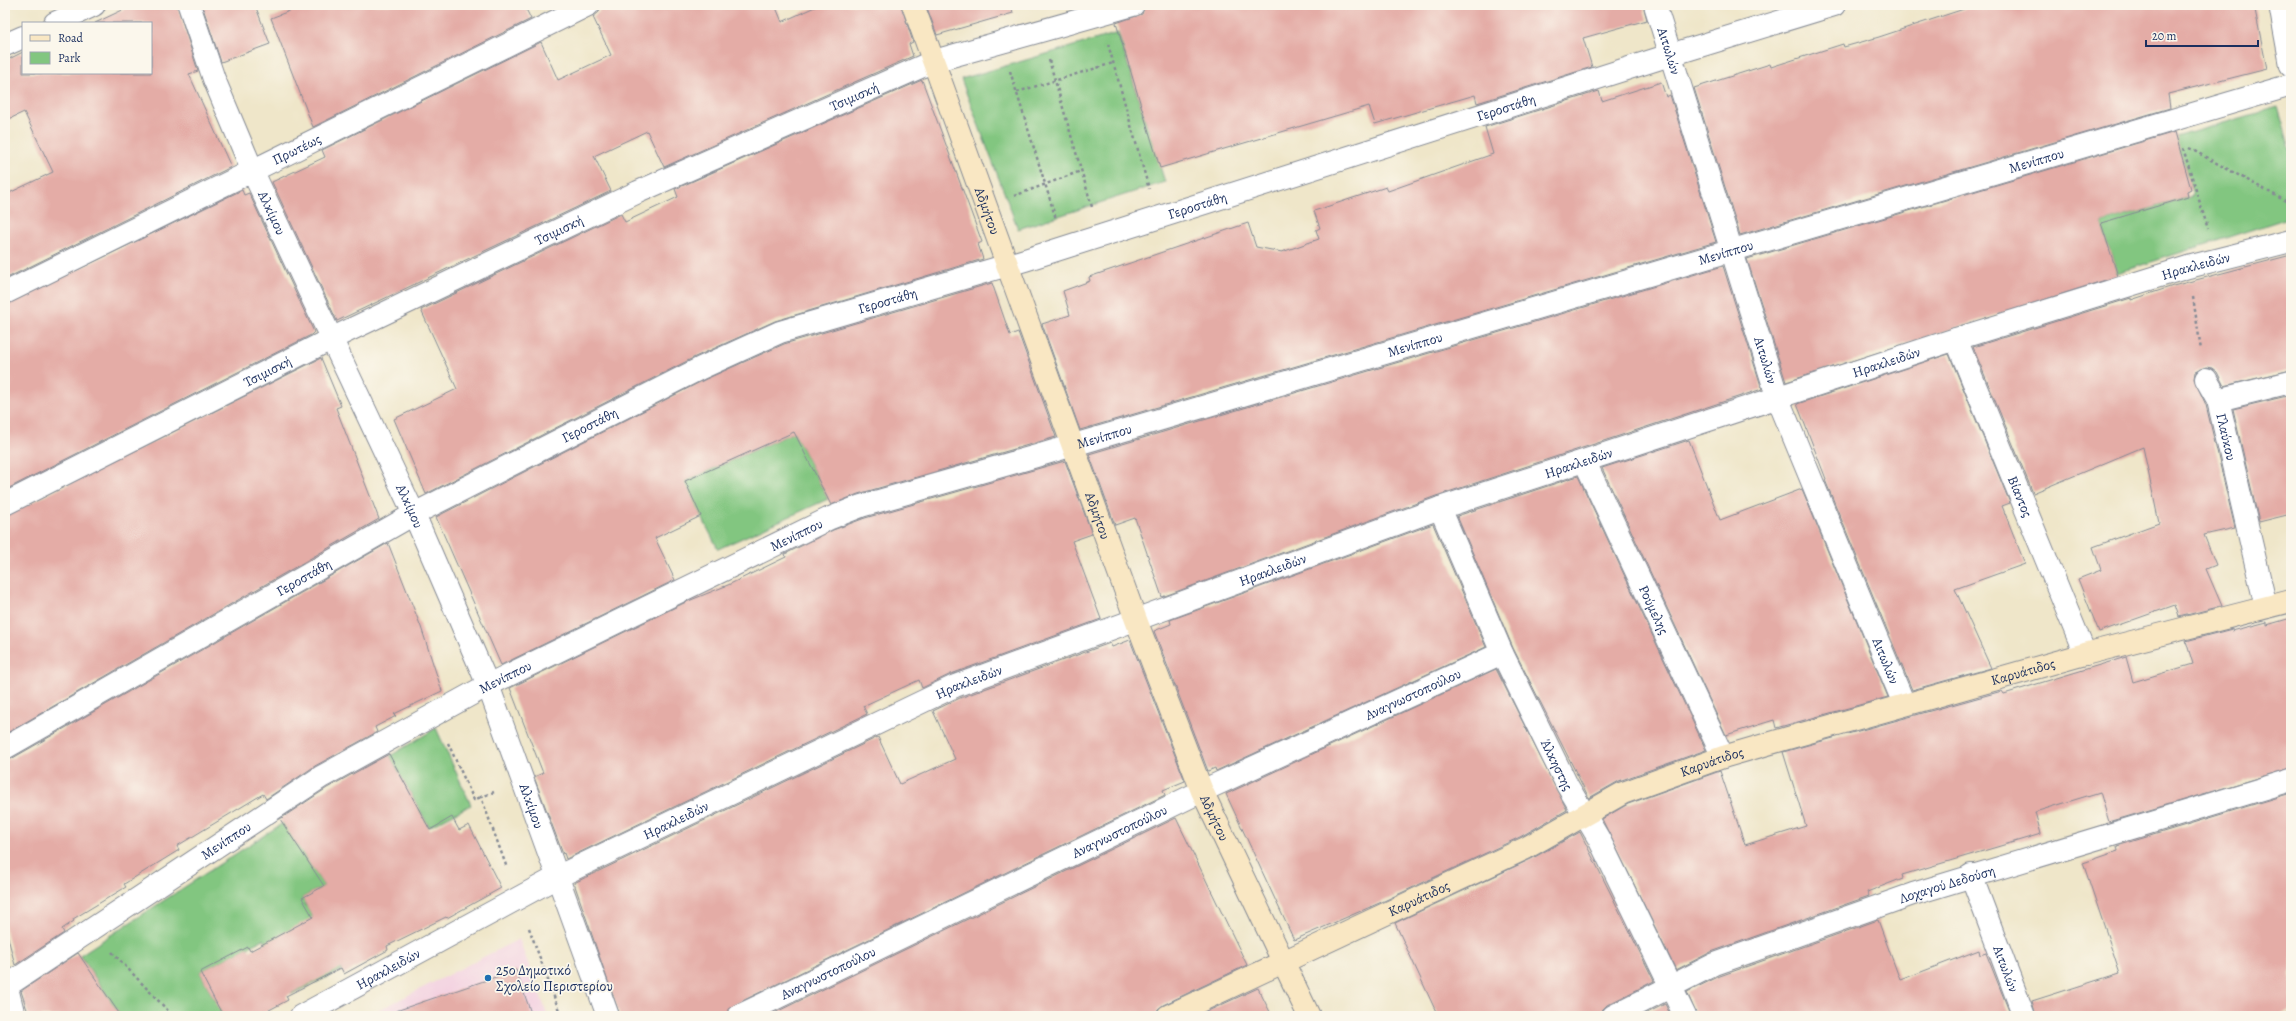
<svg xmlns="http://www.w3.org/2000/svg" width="2296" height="1021" viewBox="0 0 2296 1021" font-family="Alegreya,serif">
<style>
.built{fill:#f3cfe0}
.green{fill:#82c680;stroke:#4e7a6f}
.building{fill:#e4aca6}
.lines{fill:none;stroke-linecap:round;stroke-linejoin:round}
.street-casing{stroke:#858a94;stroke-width:24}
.secondary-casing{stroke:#858a94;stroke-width:24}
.path{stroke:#858a94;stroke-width:2.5;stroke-dasharray:3 3;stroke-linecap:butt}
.street{stroke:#fff;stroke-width:22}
.secondary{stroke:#f9e7c3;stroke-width:22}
.poi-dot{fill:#1f6fb2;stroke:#fbf7ec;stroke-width:1.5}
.labels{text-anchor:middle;stroke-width:3.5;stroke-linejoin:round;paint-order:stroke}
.street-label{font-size:14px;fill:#1b2f5e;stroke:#fbf7ec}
.poi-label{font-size:14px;fill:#1b2f5e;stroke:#fbf7ec;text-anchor:start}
</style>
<rect width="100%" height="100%" fill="#fbf7ec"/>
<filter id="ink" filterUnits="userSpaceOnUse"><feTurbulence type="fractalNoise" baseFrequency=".025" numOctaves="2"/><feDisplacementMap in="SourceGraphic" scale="8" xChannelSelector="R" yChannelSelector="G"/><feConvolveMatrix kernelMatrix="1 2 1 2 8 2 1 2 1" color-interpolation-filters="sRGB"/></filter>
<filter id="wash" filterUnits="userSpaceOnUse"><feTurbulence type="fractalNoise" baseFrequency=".012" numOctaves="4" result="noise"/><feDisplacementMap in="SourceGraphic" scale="16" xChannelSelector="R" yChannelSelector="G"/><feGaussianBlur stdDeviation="0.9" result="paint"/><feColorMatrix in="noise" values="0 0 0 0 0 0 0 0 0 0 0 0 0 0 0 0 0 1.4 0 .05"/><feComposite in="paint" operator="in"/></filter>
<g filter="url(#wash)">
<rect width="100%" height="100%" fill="#efe6c9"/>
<!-- built -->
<path class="built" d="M519 939 548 1016H367Z"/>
<!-- green -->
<g class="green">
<path d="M1118 33 1165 182 1018 229 961 79Z"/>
<path d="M2278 107 2291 152V217L2117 273 2101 223 2193 196 2176 137Z"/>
<path d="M794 432 828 499 718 549 684 482Z"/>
<path d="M436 728 471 805 429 827 390 756Z"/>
<path d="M283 823 324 886 302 898 342 970 292 994 264 939 200 972 223 1016H121L80 955Z"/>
</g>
<g id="blocks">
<!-- building -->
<g class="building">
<path d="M133 5H177L198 71 189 74 231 167 5 279V195L53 172 24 112 5 121V61L23 52V73H151V23H95Z"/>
<path d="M202 5H255L270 44 221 62Z"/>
<path d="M305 5H524L531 19 313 127 271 18Z"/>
<path d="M600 5H775L782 22 819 5H901L913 42 909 44 913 56 664 167 647 131 594 156 611 191 337 321 272 182 325 157 322 150 541 42 558 80 611 55 593 17 599 12Z"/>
<path d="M926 5H1011L1013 13 937 35Z"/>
<path d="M1145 5H1643L1647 20 1583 38 1592 67 1477 103 1475 95 1375 124 1369 106 1160 168 1116 23 1142 14Z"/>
<path d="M1976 5H2254L2267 69 2168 94 2170 108 1740 235 1694 88 1770 64 1771 67 1843 44 1844 47 1879 37Z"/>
<path d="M922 80 982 242 978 244 983 259 775 321 695 357 426 494 394 419 457 389 421 310 621 214 625 222 678 197 675 189Z"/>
<path d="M1661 82 1666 97 1670 95 1716 242 1080 430 1042 324 1070 315 1063 291 1090 281 1089 277 1248 223 1256 247 1282 252 1319 239 1316 230 1320 228 1314 211 1386 187 1388 191 1493 154 1485 127 1599 91 1602 101Z"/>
<path d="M2175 132 2191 189 2187 191 2188 197 2101 223 2118 276 1786 382 1747 259Z"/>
<path d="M242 190 244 195 249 193 314 332 311 335 5 490V305Z"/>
<path d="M2291 255V370L2224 386 2217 372 2212 368 2206 367 2195 372 2194 379 2206 405 2235 528 2204 535 2216 565 2206 569 2222 606 2179 617 2175 605 2099 632 2078 579 2101 570 2093 547 2159 523 2143 447 2033 493 1973 347 2131 298V300L2173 286Z"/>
<path d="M1723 266 1762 389 1436 496 1162 597 1135 518 1115 525 1089 454Z"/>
<path d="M992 283 1010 335 1018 332 1056 437 858 494 831 505 794 432 685 481 701 516 655 538 675 580 501 665 436 517 706 379 784 344Z"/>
<path d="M1949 354 2010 503 2002 506 2025 564 1955 589 1991 668 1912 690 1825 480 1826 479 1797 404Z"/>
<path d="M321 358 341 406 336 408 379 519 5 734V516Z"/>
<path d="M2291 395V514L2259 522 2233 409Z"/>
<path d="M1689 440 1720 520 1802 489 1888 697 1776 728 1774 720 1726 735 1602 468Z"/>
<path d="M1065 461 1092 534 1072 541 1101 619 951 674 922 688 919 680 863 706 867 714 566 859 564 853 563 854 534 777 543 773 510 688 686 602 728 585 786 557 785 554 833 530 865 518Z"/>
<path d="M1578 476 1706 750 1619 781 1589 798 1513 648 1457 516Z"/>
<path d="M1433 524 1486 647 1216 771 1215 768 1208 771 1154 631 1171 624 1170 620Z"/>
<path d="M388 543 421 627 442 691 394 714 396 716 375 727 377 732 315 766 266 799 263 794 177 846 179 850 124 884 126 887 73 919 74 921 62 929 64 933 15 965 5 926V760L11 759Z"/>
<path d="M2291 618V768L2109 822 2100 792 2035 812 2041 834 1902 875 1903 878 1867 892 1869 896 1711 952 1676 970 1602 819 1628 804 1720 771 1745 845 1806 826 1783 752 2002 691 2004 694 2126 657 2133 682 2193 664 2186 641 2232 629V631L2267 622V625Z"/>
<path d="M1130 640 1185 781 1163 790 1165 795 734 1005 728 1009 727 1016H620L574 883 878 737 900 784 955 759 933 711 960 698 1110 643 1112 647Z"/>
<path d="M1496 669 1567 810 1520 837 1384 901 1294 940 1226 794Z"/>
<path d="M389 754 430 830 452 817 459 830 469 825 501 888 447 918 446 917 387 946 388 950 344 974 341 968 286 996 288 1000 258 1016H223L200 972 248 947 250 951 313 917 302 898 324 886 280 819 327 788Z"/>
<path d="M2291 793V1011L2275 1016H2036L2032 1001 2120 973 2083 863 2118 851 2117 846Z"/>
<path d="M1176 818 1247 965 1163 1005 1158 1009 1156 1016H768Z"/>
<path d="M1580 832 1654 981 1607 1005 1602 1010 1601 1016H1438L1395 923 1531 859Z"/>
<path d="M1878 920 1900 980 1979 950 1980 955 1986 953 2011 1016H1697L1687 992 1720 976Z"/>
<path d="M78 953 121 1016H29L21 991Z"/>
<path d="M516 970 532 1016H397L396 1011Z"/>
<path d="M1258 988 1272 1016H1197Z"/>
<path d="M1665 1004 1671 1016H1641Z"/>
</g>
</g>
</g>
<g filter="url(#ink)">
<use href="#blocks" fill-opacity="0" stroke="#858a94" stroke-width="1"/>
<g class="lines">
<!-- street casing -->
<g class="street-casing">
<g id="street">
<path id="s1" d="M189 5 214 79 253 172 414 514 488 685 608 1016"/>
<path id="s2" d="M1655 5 1778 399 1904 704"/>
<path d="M2280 5 2291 65"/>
<path d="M55 23 94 5"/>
<path d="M5 45 23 37"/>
<path id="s3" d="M5 293 588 5"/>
<path id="s4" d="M1956 339 2085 654"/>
<path id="s5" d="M2206 379 2218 400 2266 607"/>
<path d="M2218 400 2291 382"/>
<path id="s6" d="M1585 462 1723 757"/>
<path id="s7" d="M5 504 333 338 638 192 934 61 1133 5"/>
<path id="s8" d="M1440 508 1502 653 1567 785 1599 839 1685 1016"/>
<path id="s9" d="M5 748 414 514 701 368 780 332 1025 260 1670 55 1834 5"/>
<path id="s10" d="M1971 875 2024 1016"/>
<path d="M5 980 14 1016"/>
<path id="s11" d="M5 987 321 777 488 685 828 519 861 506 1040 455 2291 85"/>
<path id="s12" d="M301 1016 559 876 955 686 1440 508 1956 339 2188 267 2291 241"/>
<path id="s13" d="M739 1016 1202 791 1502 653"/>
<path id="s14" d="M1613 1016 1715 964 1913 894 2291 780"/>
</g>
</g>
<!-- secondary casing -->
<g class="secondary-casing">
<g id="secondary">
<path id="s15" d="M913 5 1136 620 1202 791 1309 1016"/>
<path id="s16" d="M1168 1016 1526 848 1623 793 1723 757 1788 738 2085 654 2291 601"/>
</g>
</g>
<!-- path -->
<g class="path">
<path d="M1108 44 1149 189"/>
<path d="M1049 60 1092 207"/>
<path d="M1010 71 1056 219"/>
<path d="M1017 92 1113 63"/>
<path d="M2183 148 2208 229"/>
<path d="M2189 148 2291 204"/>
<path d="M1014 196 1081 171"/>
<path d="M2193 297 2201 350"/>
<path d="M448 743 474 800 481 797"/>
<path d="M494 792 481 797 507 868"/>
<path d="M529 928 561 1016"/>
<path d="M112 952 173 1016"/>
</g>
<!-- street -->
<use href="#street" class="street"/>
<!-- secondary -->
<use href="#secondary" class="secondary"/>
</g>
</g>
<!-- markers -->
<circle class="poi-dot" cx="488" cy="978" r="4"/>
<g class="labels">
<!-- street labels -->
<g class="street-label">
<text dy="5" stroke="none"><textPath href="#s2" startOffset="48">Αιτωλών</textPath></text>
<text dy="5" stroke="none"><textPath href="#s7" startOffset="942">Τσιμισκή</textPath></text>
<text dy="5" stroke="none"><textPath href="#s9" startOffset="1640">Γεροστάθη</textPath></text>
<text dy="5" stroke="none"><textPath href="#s3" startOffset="325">Πρωτέως</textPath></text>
<text dy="5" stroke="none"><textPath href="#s11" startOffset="2209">Μενίππου</textPath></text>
<text dy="5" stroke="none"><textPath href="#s9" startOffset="1316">Γεροστάθη</textPath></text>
<text dy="5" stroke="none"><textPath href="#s15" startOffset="219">Αδμήτου</textPath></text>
<text dy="5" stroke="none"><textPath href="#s1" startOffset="224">Αλκίμου</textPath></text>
<text dy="5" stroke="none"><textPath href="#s7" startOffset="618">Τσιμισκή</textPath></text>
<text dy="5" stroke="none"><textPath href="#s11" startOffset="1885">Μενίππου</textPath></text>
<text dy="5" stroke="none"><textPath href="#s12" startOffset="2043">Ηρακλειδών</textPath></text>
<text dy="5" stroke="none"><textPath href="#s9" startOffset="992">Γεροστάθη</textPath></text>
<text dy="5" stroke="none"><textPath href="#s11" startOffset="1561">Μενίππου</textPath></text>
<text dy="5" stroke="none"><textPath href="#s2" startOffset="372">Αιτωλών</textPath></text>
<text dy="5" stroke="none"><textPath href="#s12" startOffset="1719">Ηρακλειδών</textPath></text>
<text dy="5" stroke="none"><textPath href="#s7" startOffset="294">Τσιμισκή</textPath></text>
<text dy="5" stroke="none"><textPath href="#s9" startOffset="668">Γεροστάθη</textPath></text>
<text dy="5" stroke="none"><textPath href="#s11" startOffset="1237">Μενίππου</textPath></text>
<text dy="5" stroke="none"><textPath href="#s5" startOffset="62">Γλαύκου</textPath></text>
<text dy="5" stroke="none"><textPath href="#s12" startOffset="1395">Ηρακλειδών</textPath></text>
<text dy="5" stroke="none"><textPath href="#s4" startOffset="170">Βίαντος</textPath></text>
<text dy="5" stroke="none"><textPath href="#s1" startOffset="548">Αλκίμου</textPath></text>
<text dy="5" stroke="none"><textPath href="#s15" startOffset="543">Αδμήτου</textPath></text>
<text dy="5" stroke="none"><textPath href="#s11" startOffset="913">Μενίππου</textPath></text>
<text dy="5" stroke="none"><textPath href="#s12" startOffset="1071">Ηρακλειδών</textPath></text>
<text dy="5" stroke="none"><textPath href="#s9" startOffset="344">Γεροστάθη</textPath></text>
<text dy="5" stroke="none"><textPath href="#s6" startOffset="163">Ρούμελης</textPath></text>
<text dy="5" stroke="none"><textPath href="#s2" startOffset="696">Αιτωλών</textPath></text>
<text dy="5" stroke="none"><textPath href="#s16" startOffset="925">Καρυάτιδος</textPath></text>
<text dy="5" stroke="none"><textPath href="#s11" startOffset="589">Μενίππου</textPath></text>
<text dy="5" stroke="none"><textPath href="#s12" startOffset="747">Ηρακλειδών</textPath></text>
<text dy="5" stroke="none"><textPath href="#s13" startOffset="747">Αναγνωστοπούλου</textPath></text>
<text dy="5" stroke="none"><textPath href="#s16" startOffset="601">Καρυάτιδος</textPath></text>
<text dy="5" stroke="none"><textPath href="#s8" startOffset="282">Άλκηστης</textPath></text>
<text dy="5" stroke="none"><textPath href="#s1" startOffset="872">Αλκίμου</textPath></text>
<text dy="5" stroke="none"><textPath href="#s15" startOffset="867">Αδμήτου</textPath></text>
<text dy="5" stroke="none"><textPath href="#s12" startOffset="423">Ηρακλειδών</textPath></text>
<text dy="5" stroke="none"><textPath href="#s13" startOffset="423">Αναγνωστοπούλου</textPath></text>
<text dy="5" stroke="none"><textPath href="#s11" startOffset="265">Μενίππου</textPath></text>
<text dy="5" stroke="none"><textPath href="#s14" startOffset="360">Λοχαγού Δεδούση</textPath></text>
<text dy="5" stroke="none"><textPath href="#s16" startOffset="277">Καρυάτιδος</textPath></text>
<text dy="5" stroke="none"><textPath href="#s10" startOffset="100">Αιτωλών</textPath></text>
<text dy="5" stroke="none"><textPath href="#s12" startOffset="99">Ηρακλειδών</textPath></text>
<text dy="5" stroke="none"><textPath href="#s13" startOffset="99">Αναγνωστοπούλου</textPath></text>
</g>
<!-- poi labels -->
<g class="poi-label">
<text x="496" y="975">25ο Δημοτικό<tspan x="496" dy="16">Σχολείο Περιστερίου</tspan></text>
</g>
</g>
<!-- margin -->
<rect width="2296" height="1021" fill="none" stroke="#fbf7ec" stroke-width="20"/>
<!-- legend -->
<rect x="22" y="22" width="130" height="52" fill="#fbf7ec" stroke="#a1a7b3"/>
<rect x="30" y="35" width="20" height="6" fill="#f9e7c3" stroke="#a1a7b3"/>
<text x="58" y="42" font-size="12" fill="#1b2f5e">Road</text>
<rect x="30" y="52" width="20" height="12" fill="#82c680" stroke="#a1a7b3"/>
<text x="58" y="62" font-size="12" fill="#1b2f5e">Park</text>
<!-- scale -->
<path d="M2146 40v6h112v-6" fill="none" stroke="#1b2f5e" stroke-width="2"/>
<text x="2152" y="40" font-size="12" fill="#1b2f5e" stroke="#fbf7ec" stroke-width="3" paint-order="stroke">20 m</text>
</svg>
